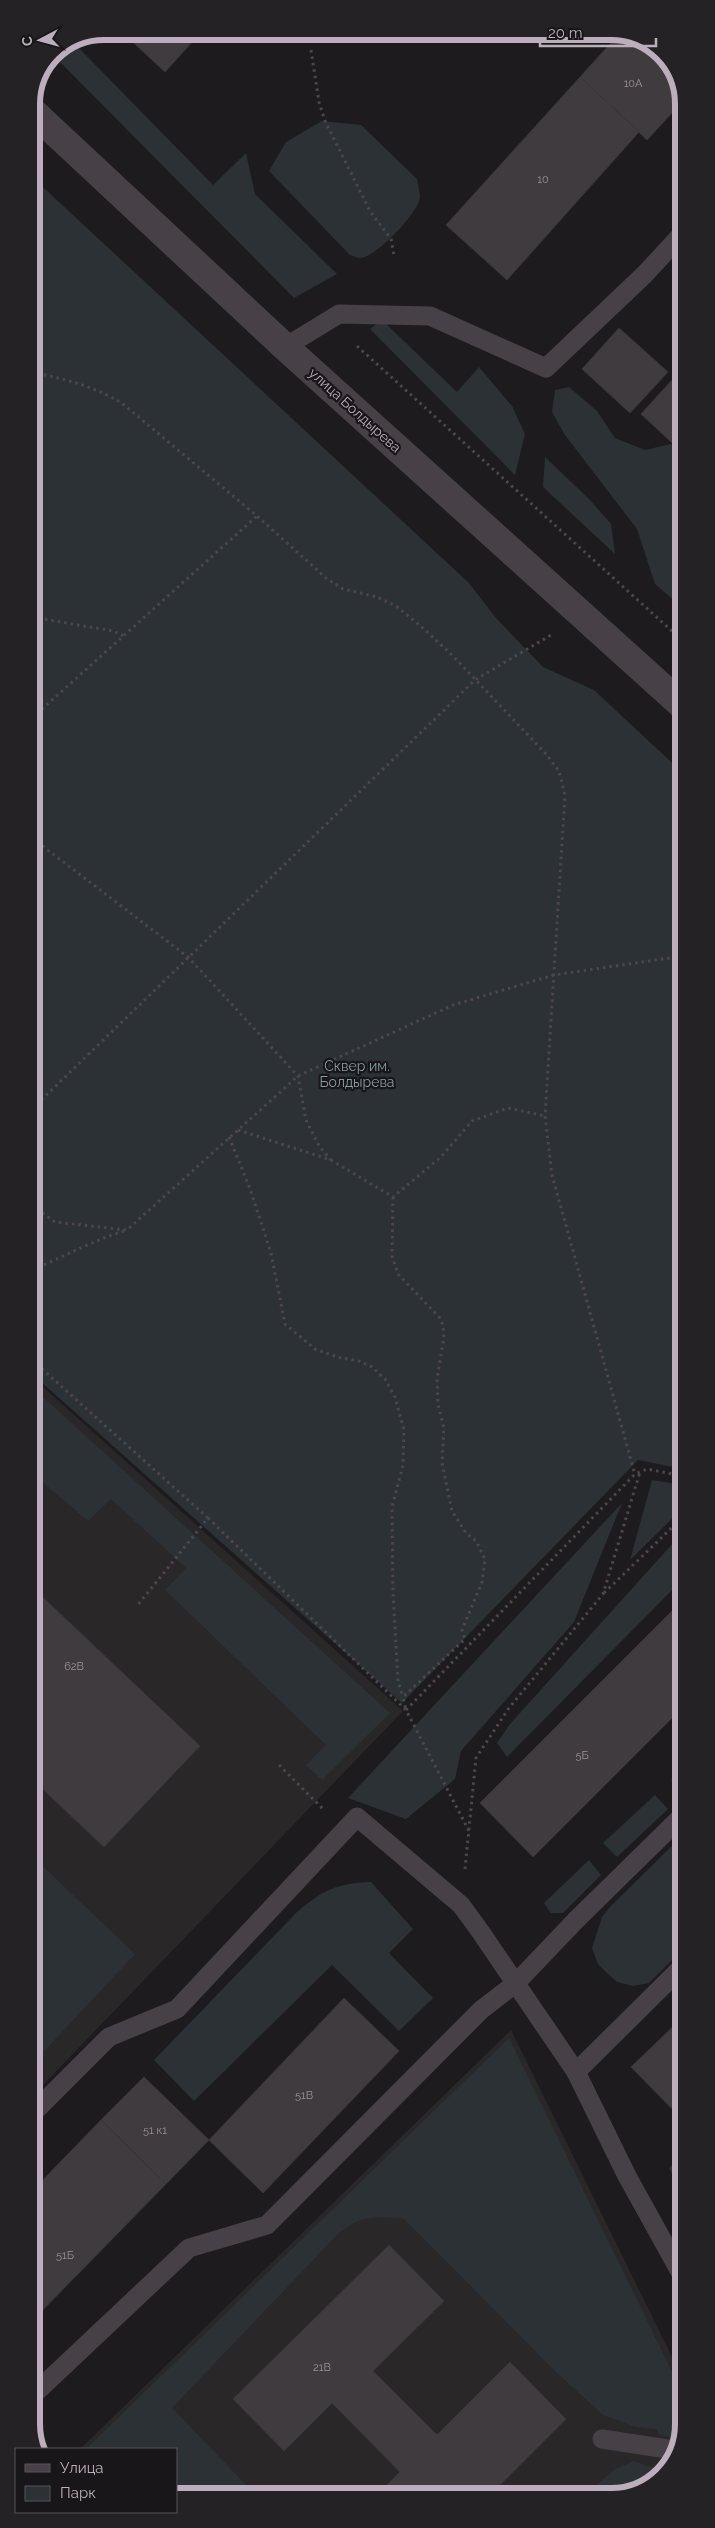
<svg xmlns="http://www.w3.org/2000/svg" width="715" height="2528" viewBox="0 0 715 2528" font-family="Raleway,sans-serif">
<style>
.built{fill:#2a2729}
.green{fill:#2b3135}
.building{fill:#3f3b3e;stroke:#393538}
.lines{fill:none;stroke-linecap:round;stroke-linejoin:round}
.path{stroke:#4e464e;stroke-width:3;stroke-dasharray:2.5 4;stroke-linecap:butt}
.service{stroke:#474147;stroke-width:19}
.minor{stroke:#474147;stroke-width:28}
.labels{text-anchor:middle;stroke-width:4.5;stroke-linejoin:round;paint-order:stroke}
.number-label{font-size:11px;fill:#9d919c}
.street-label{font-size:14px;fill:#bcaebc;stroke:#181618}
.park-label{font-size:14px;fill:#859ca7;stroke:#181618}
.rim{fill:none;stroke:#bcaebc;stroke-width:6}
</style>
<rect width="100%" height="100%" fill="#1d1b1d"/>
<!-- built -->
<g class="built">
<path d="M32 1377 403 1711 42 2086 32 2084Z"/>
<path d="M511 2030 684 2381 682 2430 666 2472 626 2495 176 2496V2449H80Z"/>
</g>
<!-- green -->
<g class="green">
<path d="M74 43 213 185 246 153 255 194 337 274 294 298 52 54Z"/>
<path d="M322 121 361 125 417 179C418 185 420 192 420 198 417 214 377 256 361 258 358 258 354 256 350 255L269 171 286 142Z"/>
<path d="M31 176 469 583 496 618 543 667 594 690 683 773V1469L638 1460 402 1703 32 1374Z"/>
<path d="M382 320 457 392 479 367 512 406 525 434 515 475 370 329Z"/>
<path d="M569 387 597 411 615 438 645 450 671 444 683 455V608L655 584 637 529 565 435 552 412 555 390Z"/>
<path d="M545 457 590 500 611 524 615 554 543 487Z"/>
<path d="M32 1387 390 1713 322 1780 306 1765 326 1745 165 1590 186 1568 111 1499 88 1521 32 1473Z"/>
<path d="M652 1480 683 1485V1508L630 1560Z"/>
<path d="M622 1503 574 1622 461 1751 455 1779 406 1819 348 1798Z"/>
<path d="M683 1532V1579L507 1757 497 1743 510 1724Z"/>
<path d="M683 1768V1793L671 1780Z"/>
<path d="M655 1795 668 1809 617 1857 603 1843Z"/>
<path d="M683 1835V1949L649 1983 633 1986 617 1982 607 1973 598 1964 592 1948 602 1917 610 1907Z"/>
<path d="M32 1856 135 1954 32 2064Z"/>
<path d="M589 1860 601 1875 563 1913H551L544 1903Z"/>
<path d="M371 1882 413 1929 389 1953 433 1998 399 2031 332 1965 194 2101 154 2060 297 1912C323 1890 337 1883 371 1882Z"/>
<path d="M509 2038 682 2392 676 2439 659 2434 656 2429 636 2427 603 2415 556 2372 404 2219C375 2216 360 2215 337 2235L172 2408 257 2496H176V2449H86Z"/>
<path d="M684 2154V2198L669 2168Z"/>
<path d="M633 2461 650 2467H668L666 2472 626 2495H585L614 2470Z"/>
</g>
<!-- building -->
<g class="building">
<path d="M121 31H202L165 72Z"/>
<path d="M621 32 659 49 682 89V102L647 140 580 77Z"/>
<path d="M580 77 639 132 507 280 446 225Z"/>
<path d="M619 328 668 372 630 413 582 369Z"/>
<path d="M682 369 683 453 641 414Z"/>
<path d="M32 1587 200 1746 104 1847 32 1779Z"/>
<path d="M683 1600V1707L533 1857 480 1803Z"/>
<path d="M344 1998 399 2051 263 2193 209 2140Z"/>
<path d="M683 2017 684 2121 631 2067Z"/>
<path d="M144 2077 209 2140 166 2184 101 2120Z"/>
<path d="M101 2120 166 2184 33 2320V2190Z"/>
<path d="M389 2245 444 2301 373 2371 437 2435 510 2362 566 2419 489 2496H376L400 2472 332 2403 284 2451 233 2399Z"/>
</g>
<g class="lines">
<!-- path -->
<g class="path">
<path d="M311 50 319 102 325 121 370 211 391 239 394 256"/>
<path d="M357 346 683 641"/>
<path d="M31 372C65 379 94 386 123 404L257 516 326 578 343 589 377 597 396 606 424 629 452 655 546 754 559 771 565 795 545 1116 552 1175 635 1475"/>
<path d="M32 620 43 619 113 631 124 636"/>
<path d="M32 718 257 516"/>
<path d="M32 838 188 957 298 1076 306 1120 319 1146 331 1160"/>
<path d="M32 1109 475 680 551 635"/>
<path d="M238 1130 331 1160 393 1197 441 1157 472 1121 508 1108 545 1116"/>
<path d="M229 1137 249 1186 271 1253 285 1324 315 1349 337 1357 359 1361 372 1367 385 1379 395 1397 404 1430 403 1465 392 1507 393 1592 398 1681 403 1697"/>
<path d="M393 1197 392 1256 398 1274 439 1317 443 1325 444 1337 437 1379 438 1405 444 1428 442 1463 452 1511 466 1533 476 1541 485 1559 482 1582 462 1630 465 1639 403 1697 406 1710"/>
<path d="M32 1205 55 1222 127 1230 298 1076 453 1005 554 975 683 956"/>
<path d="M32 1270C63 1257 92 1241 124 1231"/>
<path d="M32 1360 208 1518 137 1606"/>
<path d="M208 1518 406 1710 469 1831"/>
<path d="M604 1593 683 1517"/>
<path d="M406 1710 635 1474 647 1469 683 1476"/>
<path d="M279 1765 324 1810"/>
<path d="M465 1869 476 1758 509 1708 603 1594 640 1472"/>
</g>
<!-- service -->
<g class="service">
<path d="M285 347 339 314 430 316 546 368 644 275 682 234"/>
<path d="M576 2072 683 1966"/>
<path d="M32 2114 109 2037 177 2009 357 1817 461 1905 480 1931 576 2072 627 2176 684 2279"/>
<path d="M33 2395 189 2248 267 2225 481 2010 516 1983 576 1920 683 1815"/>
<path d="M602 2439 674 2450"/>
</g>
<!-- minor -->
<path class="minor" d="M31 110 285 347 683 706"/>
</g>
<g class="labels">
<!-- number labels -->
<g class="number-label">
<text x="633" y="87">10А</text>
<text x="543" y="183">10</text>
<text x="74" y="1670">62В</text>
<text x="582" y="1759">5Б</text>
<text x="304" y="2099">51В</text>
<text x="155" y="2134">51 к1</text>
<text x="65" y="2259">51Б</text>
<text x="322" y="2371">21В</text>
</g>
<!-- street labels -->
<g class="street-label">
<text transform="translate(355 410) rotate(42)" y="5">улица Болдырева</text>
</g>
<!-- park labels -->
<g class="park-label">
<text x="357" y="1071">Сквер им.<tspan x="357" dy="16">Болдырева</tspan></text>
</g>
</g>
<!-- crop -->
<path d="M0 0H715V2528H0ZM104 40H611A64 64 0 0 1 675 104V2424A64 64 0 0 1 611 2488H104A64 64 0 0 1 40 2424V104A64 64 0 0 1 104 40Z" fill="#252225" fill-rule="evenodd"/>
<path class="rim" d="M104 40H611A64 64 0 0 1 675 104V2424A64 64 0 0 1 611 2488H104A64 64 0 0 1 40 2424V104A64 64 0 0 1 104 40Z"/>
<!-- legend -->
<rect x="15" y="2448" width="162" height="65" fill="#181618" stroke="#5a535a"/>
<rect x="25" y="2464" width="25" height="8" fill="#474147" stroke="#5a535a"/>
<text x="60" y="2473" font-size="15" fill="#bcaebc">Улица</text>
<rect x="25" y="2486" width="25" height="15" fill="#2b3135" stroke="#5a535a"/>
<text x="60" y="2498" font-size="15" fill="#bcaebc">Парк</text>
<!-- north arrow -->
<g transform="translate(40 40) rotate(264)" stroke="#181618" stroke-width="4" paint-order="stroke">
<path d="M0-4L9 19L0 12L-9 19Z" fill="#bcaebc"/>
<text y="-8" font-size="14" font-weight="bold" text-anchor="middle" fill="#bcaebc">С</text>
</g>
<!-- scale -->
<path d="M540 38v8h116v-8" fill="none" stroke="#bcaebc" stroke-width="2.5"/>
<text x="548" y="38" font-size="15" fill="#bcaebc" stroke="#181618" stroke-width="4" paint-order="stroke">20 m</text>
</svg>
